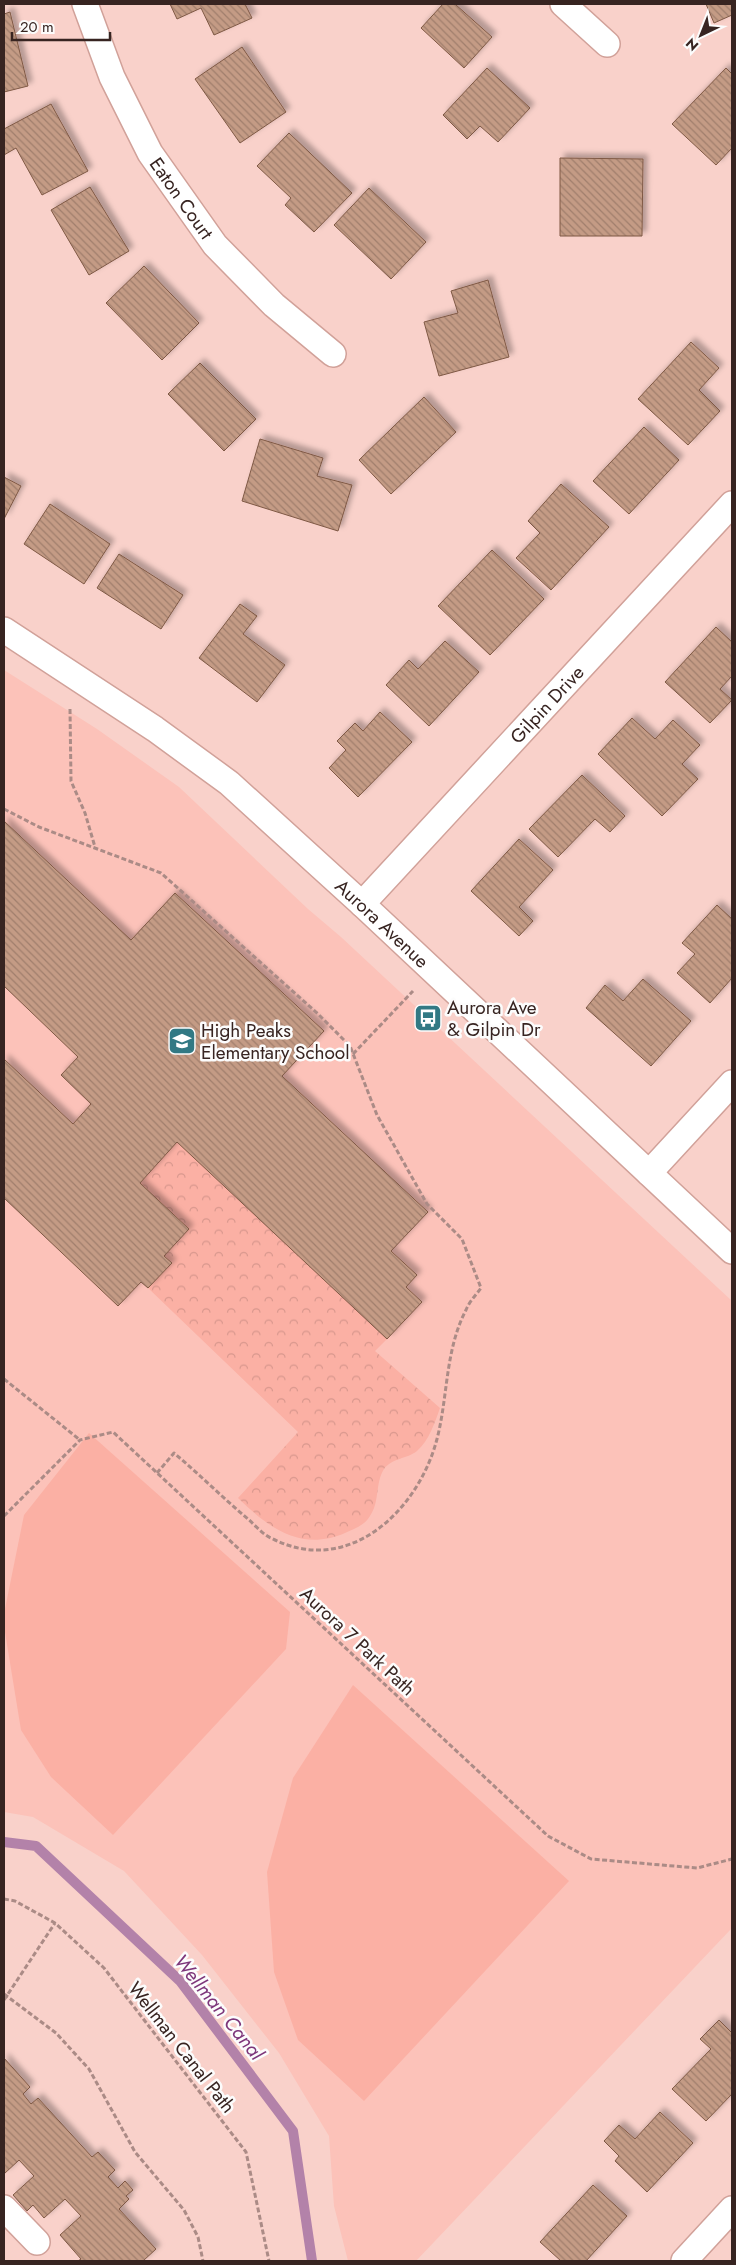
<svg xmlns="http://www.w3.org/2000/svg" width="736" height="2265" viewBox="0 0 736 2265" font-family="Jost,sans-serif">
<style>
.built{fill:#fcc2b9}
.park{fill:url(#park-crowns)}
.pitch{fill:#fbb0a4}
.lines{fill:none;stroke-linecap:round;stroke-linejoin:round}
.stream{stroke:#b382a9;stroke-width:10}
.building{fill:url(#building-back-hatch);stroke:#7f5945;filter:url(#shadow)}
.minor-casing{stroke:#d1a199;stroke-width:28}
.path{stroke:#ab8b86;stroke-width:3;stroke-dasharray:5 2.5;stroke-linecap:butt}
.minor{stroke:#fff;stroke-width:25}
.labels{text-anchor:middle;stroke-width:5;stroke-linejoin:round;paint-order:stroke}
.street-label{font-size:19px;fill:#372421;stroke:#fcfcfc}
.poi-label{font-size:19px;fill:#372421;stroke:#fcfcfc;text-anchor:start}
.water-label{font-size:20px;font-style:italic;fill:#7d367a;stroke:#fcfcfc}
</style>
<defs>
<pattern id="park-crowns" width="20" height="18" patternUnits="userSpaceOnUse" patternTransform="scale(1.25)"><rect width="20" height="18" fill="#fbb0a4"/><path d="M2 6a3 3 0 1 1 6 0M12 15a3 3 0 1 1 6 0" fill="none" stroke="#d8978d"/></pattern>
<pattern id="building-back-hatch" width="6" height="6" patternUnits="userSpaceOnUse" patternTransform="scale(1.25)"><rect width="6" height="6" fill="#c49b85"/><path d="M-1 5l2 2M0 0l6 6M5-1l2 2" fill="none" stroke="#a07e6c"/></pattern>
<filter id="shadow"><feDropShadow dx="4.5" dy="-4.5" stdDeviation="2.5" flood-color="#0004"/></filter>
</defs>
<rect width="100%" height="100%" fill="#f9d1ca"/>
<!-- built -->
<path class="built" d="M4 670 97 729 179 787 308 909 341 937 732 1301V1928L416 2261H348L334 2206 329 2136 279 2053 202 1955 124 1871 33 1817 4 1812Z"/>
<!-- park -->
<path class="park" d="M177 1142 387 1339 375 1351 440 1408C435 1422 429 1441 417 1451 407 1459 392 1458 384 1469 375 1483 380 1502 370 1516 365 1525 354 1529 345 1533 301 1552 269 1528 238 1498L298 1432 148 1288 172 1263 164 1256 189 1229 140 1183Z"/>
<!-- pitch -->
<g class="pitch">
<path d="M89 1433 290 1612 286 1649 113 1835 51 1777 21 1730 4 1626V1614L24 1515Z"/>
<path d="M353 1685 569 1881 364 2101 298 2040 274 1972 267 1872 293 1778Z"/>
</g>
<g class="lines">
<!-- stream -->
<path class="stream" d="M4 1842 36 1846 180 1981 293 2131 312 2261"/>
</g>
<!-- building -->
<g class="building">
<path d="M170 4H245L252 18 214 35 201 8 177 19Z"/>
<path d="M443 4H455L492 37 464 68 421 28Z"/>
<path d="M706 4H732V15L714 23Z"/>
<path d="M10 12 28 86 4 92V14Z"/>
<path d="M242 47 286 112 240 143 195 79Z"/>
<path d="M487 68 530 108 498 142 480 126 467 139 443 115Z"/>
<path d="M726 68 732 74V148L716 165 672 124Z"/>
<path d="M51 104 88 171 42 195 16 148 4 155V129Z"/>
<path d="M289 133 352 193 314 232 285 205 291 198 257 166Z"/>
<path d="M560 158 643 159 642 236H560Z"/>
<path d="M90 187 129 251 89 275 51 210Z"/>
<path d="M369 188 426 242 391 279 334 225Z"/>
<path d="M144 266 199 323 162 360 106 303Z"/>
<path d="M488 280 509 357 439 376 424 322 458 313 451 291Z"/>
<path d="M691 342 719 368 699 390 720 411 688 445 638 399Z"/>
<path d="M200 363 256 419 224 451 168 394Z"/>
<path d="M424 397 456 432 391 494 359 460Z"/>
<path d="M644 427 679 460 629 514 593 481Z"/>
<path d="M260 439 323 458 317 476 352 485 338 531 242 501Z"/>
<path d="M4 477 21 486 4 519Z"/>
<path d="M561 484 609 527 551 590 516 558 540 533 528 521Z"/>
<path d="M50 504 110 544 84 584 24 544Z"/>
<path d="M492 550 544 599 490 655 438 606Z"/>
<path d="M119 554 183 595 161 629 97 588Z"/>
<path d="M240 604 257 616 243 634 285 665 257 702 199 658Z"/>
<path d="M716 627 732 642V676L720 689 732 700 710 723 665 682Z"/>
<path d="M445 641 479 672 429 726 386 685 409 660 418 669Z"/>
<path d="M380 712 412 742 358 797 329 768 346 750 337 741 355 723 363 731Z"/>
<path d="M632 718 655 739 673 720 700 745 682 764 698 779 662 816 598 754Z"/>
<path d="M582 775 625 816 610 832 595 819 558 857 529 829Z"/>
<path d="M4 821 131 940 175 893 324 1031 282 1076 428 1212 391 1251 417 1275 406 1287 422 1302 387 1339 177 1142 140 1183 189 1229 164 1256 172 1263 148 1288 141 1282 118 1306 4 1198V1059L73 1124 91 1104 61 1075 78 1057 4 986Z"/>
<path d="M519 839 553 870 519 907 533 921 519 936 471 891Z"/>
<path d="M717 905 732 919V978L710 1003 677 973 695 954 682 943Z"/>
<path d="M643 979 691 1021 651 1066 586 1008 605 985 623 1001Z"/>
<path d="M719 2020 732 2033V2094L706 2121 672 2089 711 2049 700 2039Z"/>
<path d="M4 2058 30 2087 23 2094 31 2104 38 2098 92 2157 98 2152 115 2170 108 2177 118 2188 125 2181 133 2190 126 2196 129 2199 119 2209 156 2249 143 2261H78L81 2259 60 2235 81 2216 65 2199 44 2218 33 2205 27 2211 13 2195 34 2176 19 2160 4 2174Z"/>
<path d="M660 2112 693 2143 647 2192 615 2161 619 2156 604 2141 619 2125 635 2139Z"/>
<path d="M593 2185 627 2216 586 2261H561L540 2242Z"/>
</g>
<g class="lines">
<!-- minor casing -->
<g class="minor-casing">
<g id="minor">
<path id="s1" d="M85 4 112 77 150 153 215 245 274 305 333 354"/>
<path d="M563 4 607 44"/>
<path id="s2" d="M4 630 155 729 229 783 362 904 732 1251"/>
<path id="s3" d="M362 904 732 504"/>
<path d="M649 1173 732 1083"/>
<path d="M4 2208 37 2242"/>
<path d="M684 2261 732 2209"/>
</g>
</g>
<!-- path -->
<g class="path">
<path d="M70 709 71 781 85 813 95 847"/>
<path d="M4 809 39 827 161 873 318 1014 350 1046 377 1115 427 1204 462 1239 481 1288C476 1295 469 1302 466 1310 445 1350 448 1397 437 1439 418 1512 347 1578 271 1538 262 1534 255 1525 248 1519 223 1498 199 1474 174 1453L157 1473"/>
<path d="M353 1054 413 991"/>
<path d="M4 1379 80 1440"/>
<path d="M4 1516 80 1440 113 1432 548 1836 591 1859 697 1868 732 1859"/>
<path d="M4 1899 15 1901 55 1923 104 1968 246 2152 269 2261"/>
<path d="M4 1994 56 2033 89 2069 135 2152 184 2210 198 2237 203 2261"/>
<path d="M4 2000 55 1923"/>
</g>
<!-- minor -->
<use href="#minor" class="minor"/>
</g>
<!-- icons -->
<defs>
<g id="bus-square" transform="scale(1.4375)"><rect x="-9" y="-9" width="18" height="18" rx="4" fill="#327984" stroke="#fcfcfc"/><path d="M-5-6H5V4H4V6H2V4H-2V6H-4V4H-5ZM-3.5-4V0h7V-4ZM-3.5 1.2v1.5H-2V1.2ZM2 1.2v1.5H3.5V1.2Z" fill="#fff"/></g>
<g id="school-square" transform="scale(1.4375)"><rect x="-9" y="-9" width="18" height="18" rx="4" fill="#327984" stroke="#fcfcfc"/><path d="M0-5L7-2L0 1L-7-2ZM-4 1L0 2.5L4 1V4Q0 6-4 4Z" fill="#fff"/></g>
</defs>
<g fill-rule="evenodd">
<use href="#bus-square" x="428" y="1018"/>
<use href="#school-square" x="182" y="1041"/>
</g>
<g class="labels">
<!-- street labels -->
<g class="street-label">
<text dy="7" stroke="none"><textPath href="#s1" startOffset="218">Eaton Court</textPath></text>
<text dy="7" stroke="none"><textPath href="#s3" startOffset="272">Gilpin Drive</textPath></text>
<text dy="7" stroke="none"><textPath href="#s2" startOffset="480">Aurora Avenue</textPath></text>
<text transform="translate(358 1641) rotate(43)" y="7">Aurora 7 Park Path</text>
<text transform="translate(182 2047) rotate(52)" y="7">Wellman Canal Path</text>
</g>
<!-- poi labels -->
<g class="poi-label">
<text x="447" y="1014">Aurora Ave<tspan x="447" dy="22">&amp; Gilpin Dr</tspan></text>
<text x="201" y="1037">High Peaks<tspan x="201" dy="22">Elementary School</tspan></text>
</g>
<!-- water labels -->
<g class="water-label">
<text transform="translate(219 2007) rotate(51)" y="7">Wellman Canal</text>
</g>
</g>
<!-- border -->
<rect width="736" height="2265" fill="none" stroke="#372421" stroke-width="10"/>
<!-- north arrow -->
<g transform="translate(701 35) rotate(223)" stroke="#fcfcfc" stroke-width="4" paint-order="stroke">
<path d="M0-4L9 19L0 12L-9 19Z" fill="#372421"/>
<text y="-8" font-size="14" font-weight="bold" text-anchor="middle" fill="#372421">N</text>
</g>
<!-- scale -->
<path d="M12 32v8h98v-8" fill="none" stroke="#372421" stroke-width="2.5"/>
<text x="20" y="32" font-size="15" fill="#372421" stroke="#fcfcfc" stroke-width="4" paint-order="stroke">20 m</text>
</svg>
